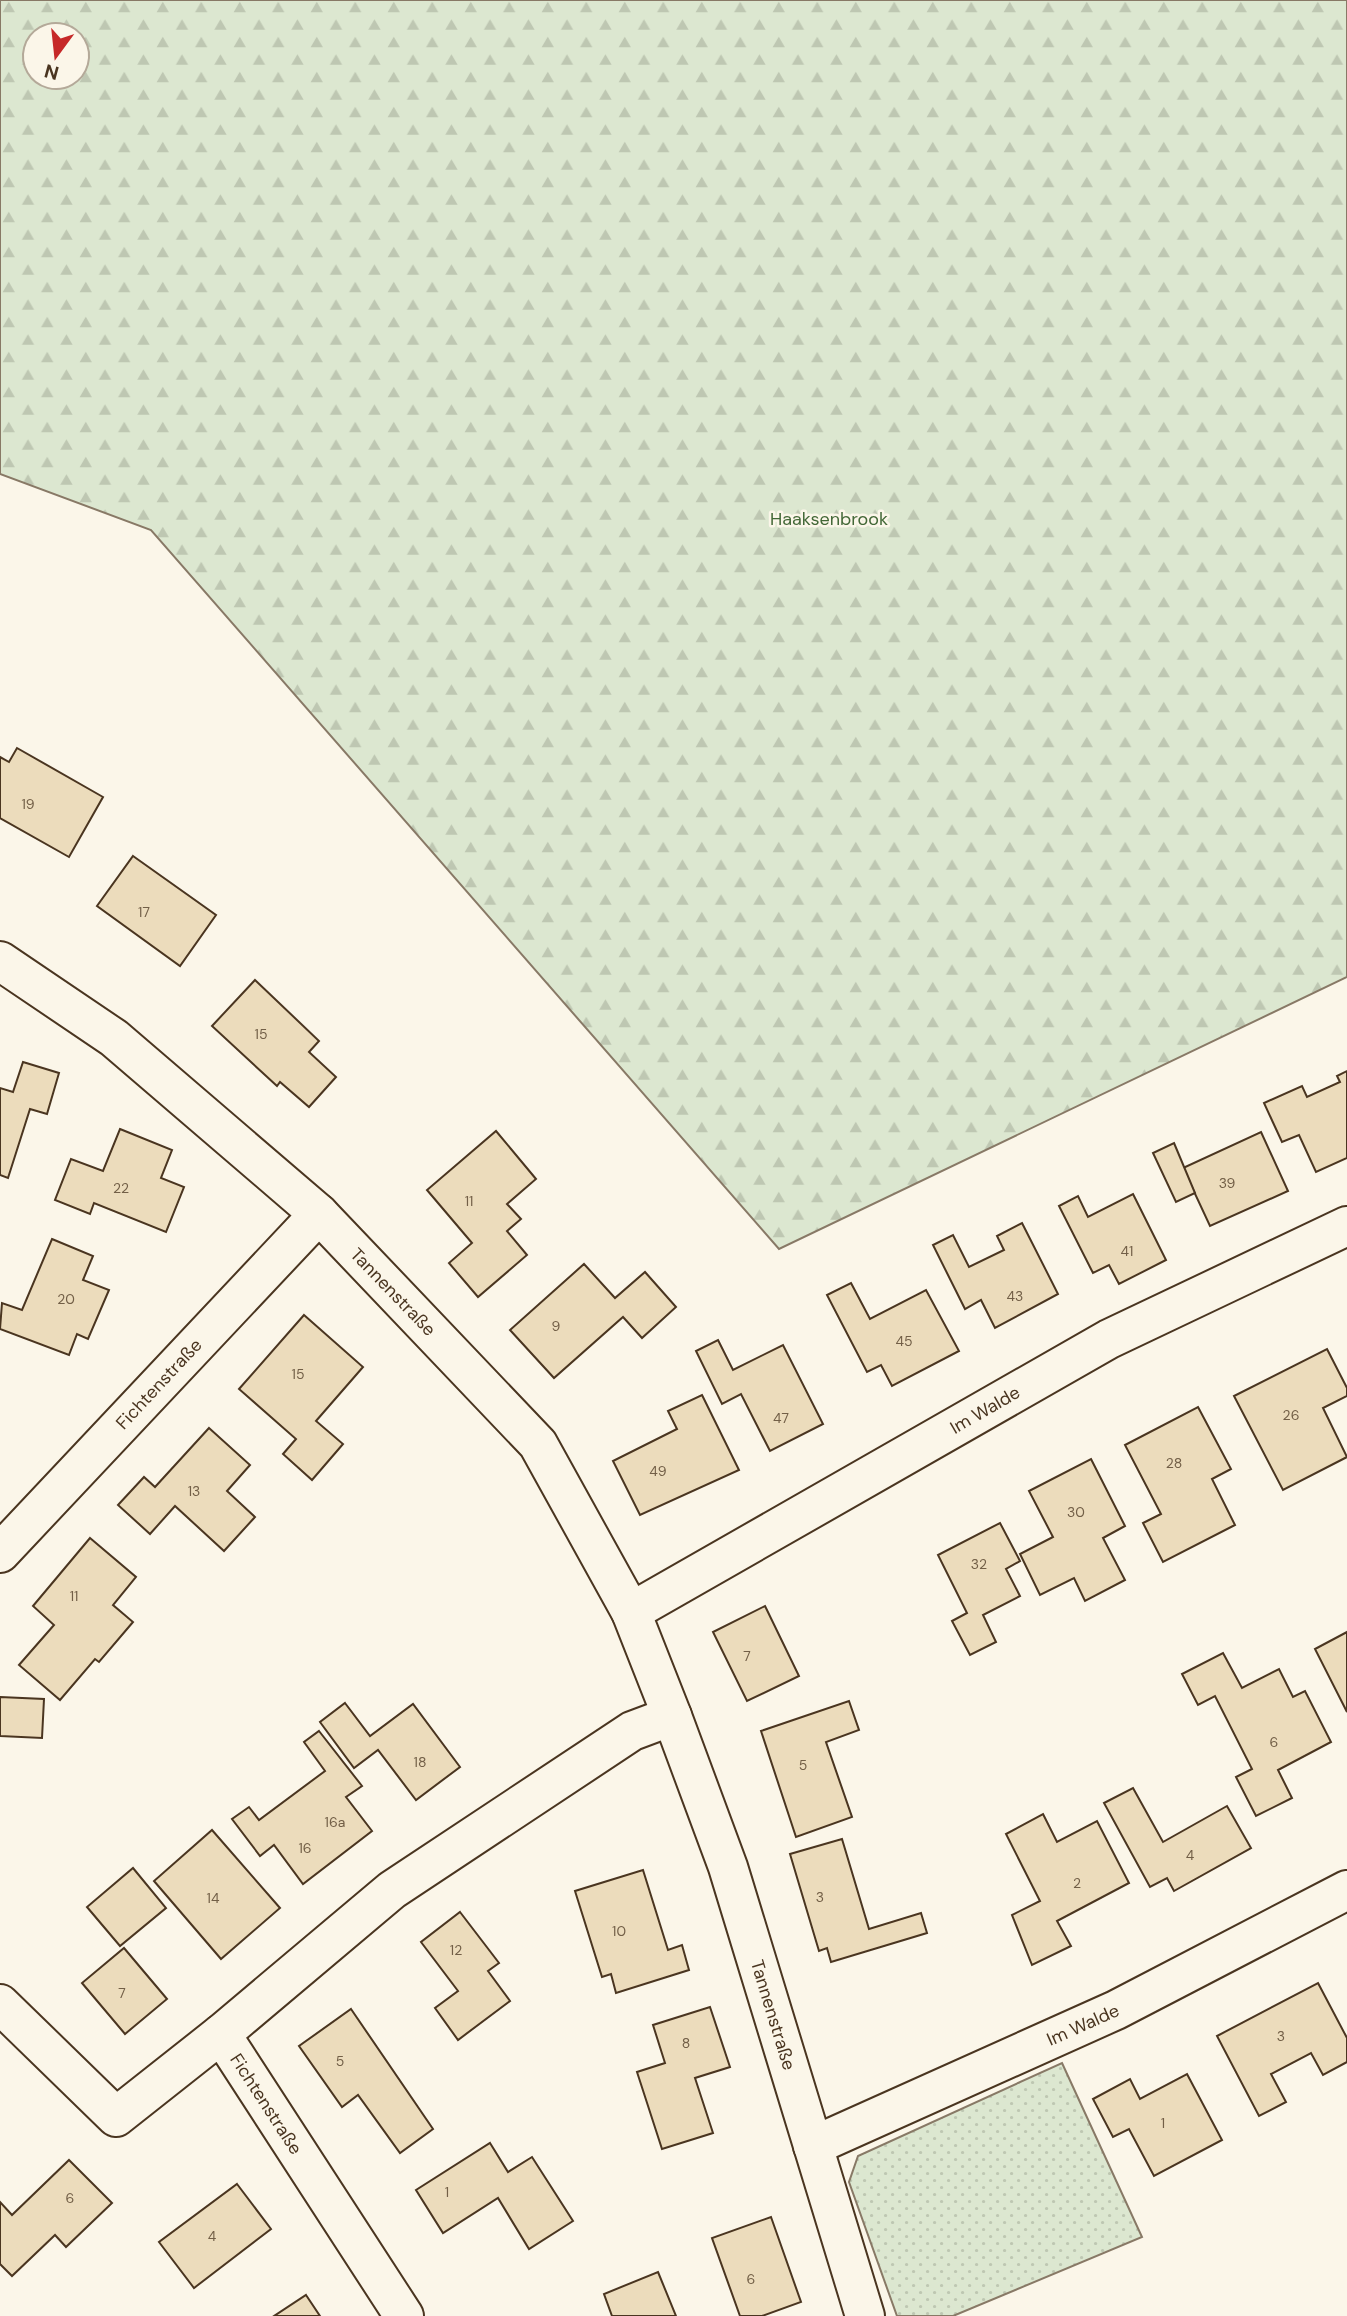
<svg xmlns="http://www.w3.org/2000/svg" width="1347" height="2316" viewBox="0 0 1347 2316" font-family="'DM Sans',sans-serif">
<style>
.grass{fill:url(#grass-dots);stroke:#887966;stroke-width:2}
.forest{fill:url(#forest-firs);stroke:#887966;stroke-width:2;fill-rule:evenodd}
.building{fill:#ecdcbc;stroke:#4a3520;stroke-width:2}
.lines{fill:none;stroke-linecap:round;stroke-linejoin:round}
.minor-casing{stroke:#4a3520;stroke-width:42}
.minor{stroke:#fbf6e9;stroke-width:38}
.labels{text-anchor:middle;stroke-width:5;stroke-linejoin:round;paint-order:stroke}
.number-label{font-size:14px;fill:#725f47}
.park-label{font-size:18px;fill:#436837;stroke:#fbf6e9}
.street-label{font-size:18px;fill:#4a3520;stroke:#fbf6e9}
</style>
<defs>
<pattern id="grass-dots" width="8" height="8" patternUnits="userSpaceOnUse" patternTransform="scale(1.75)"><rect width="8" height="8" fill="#dce7d0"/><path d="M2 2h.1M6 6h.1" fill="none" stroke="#bec7b2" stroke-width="1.8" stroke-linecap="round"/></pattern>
<pattern id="forest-firs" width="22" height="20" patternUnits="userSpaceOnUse" patternTransform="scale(1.75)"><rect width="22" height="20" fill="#dce7d0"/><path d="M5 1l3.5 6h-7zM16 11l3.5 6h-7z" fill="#bec7b2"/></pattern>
</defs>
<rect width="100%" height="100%" fill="#fbf6e9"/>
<!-- grass -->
<path class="grass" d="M1062 2063 1142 2237 953 2316H897L849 2182 858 2156Z"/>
<!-- forest -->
<path class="forest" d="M0 0H1347V977L779 1249 151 530 0 474ZM35 35H77V77H35Z"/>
<!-- building -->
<g class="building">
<path d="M17 748 103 797 69 857 0 818V757L9 762Z"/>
<path d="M133 856 216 915 180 966 97 906Z"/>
<path d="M255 980 319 1041 309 1052 336 1077 309 1107 280 1082 277 1086 212 1026Z"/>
<path d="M23 1062 59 1073 47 1114 30 1109 8 1178 0 1175V1088L13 1092Z"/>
<path d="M1347 1071V1158L1316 1172 1299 1135 1282 1142 1264 1103 1302 1086 1307 1097 1340 1082 1337 1076Z"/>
<path d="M120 1129 172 1150 161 1178 184 1187 166 1232 94 1203 90 1214 55 1200 71 1159 103 1171Z"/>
<path d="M496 1131 536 1179 507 1204 521 1219 507 1231 527 1255 478 1297 449 1263 472 1243 427 1190Z"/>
<path d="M1261 1132 1288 1191 1210 1226 1183 1168Z"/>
<path d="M1174 1143 1195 1193 1176 1202 1153 1153Z"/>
<path d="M1133 1194 1166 1260 1119 1284 1109 1265 1093 1273 1059 1206 1078 1196 1088 1217Z"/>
<path d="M1022 1223 1058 1294 995 1328 981 1300 965 1309 933 1245 953 1235 969 1267 1004 1250 997 1236Z"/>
<path d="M52 1239 93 1256 83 1280 109 1290 88 1339 77 1334 69 1355 0 1329 2 1303 22 1310Z"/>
<path d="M584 1264 615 1298 645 1272 676 1307 642 1338 623 1317 554 1378 510 1330Z"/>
<path d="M851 1283 870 1319 926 1290 959 1351 892 1386 881 1365 867 1372 827 1295Z"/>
<path d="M304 1315 363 1367 316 1421 343 1444 312 1480 283 1454 296 1439 239 1389Z"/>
<path d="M718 1340 733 1370 783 1345 823 1424 770 1451 741 1394 722 1404 696 1351Z"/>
<path d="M1327 1349 1347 1388V1396L1323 1408 1347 1457 1283 1490 1234 1396Z"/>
<path d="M702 1395 739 1470 640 1515 613 1461 677 1429 668 1411Z"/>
<path d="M1198 1407 1231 1469 1212 1479 1235 1525 1163 1562 1143 1523 1161 1514 1125 1445Z"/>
<path d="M209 1428 250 1465 227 1491 255 1517 224 1551 175 1506 150 1534 118 1505 144 1477 155 1487Z"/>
<path d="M1091 1459 1125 1526 1103 1538 1125 1580 1085 1601 1074 1578 1040 1595 1020 1554 1053 1537 1029 1491Z"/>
<path d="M1000 1523 1020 1561 1006 1569 1020 1596 983 1615 996 1642 970 1655 952 1621 967 1613 938 1555Z"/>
<path d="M90 1538 136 1577 113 1605 133 1622 99 1662 95 1659 60 1700 19 1665 54 1625 33 1606Z"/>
<path d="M765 1606 799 1676 747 1701 713 1632Z"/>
<path d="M1347 1632V1712L1315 1649Z"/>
<path d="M1223 1653 1242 1688 1279 1669 1293 1697 1305 1691 1331 1742 1278 1770 1292 1798 1256 1816 1236 1777 1252 1769 1215 1696 1198 1705 1182 1674Z"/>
<path d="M0 1697 44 1699 42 1738 0 1736Z"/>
<path d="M849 1701 859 1730 826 1742 852 1817 796 1837 761 1731Z"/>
<path d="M345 1703 370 1736 413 1704 460 1767 416 1800 378 1750 354 1768 320 1722Z"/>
<path d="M319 1731 362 1786 346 1797 372 1831 303 1884 274 1845 260 1856 232 1819 249 1807 259 1820 325 1771 304 1742Z"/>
<path d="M1133 1788 1163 1842 1227 1806 1251 1848 1174 1891 1167 1878 1150 1887 1104 1803Z"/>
<path d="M1043 1814 1057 1842 1097 1821 1129 1883 1057 1921 1071 1946 1032 1965 1012 1915 1040 1901 1006 1834Z"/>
<path d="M212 1830 280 1908 221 1959 154 1881Z"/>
<path d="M842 1839 869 1929 921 1913 927 1933 831 1962 827 1948 819 1951 790 1854Z"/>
<path d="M133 1868 166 1908 120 1946 87 1907Z"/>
<path d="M643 1870 668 1950 682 1945 689 1970 616 1993 611 1974 602 1977 575 1891Z"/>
<path d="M460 1912 499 1963 488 1971 510 2001 458 2040 435 2008 458 1991 421 1942Z"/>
<path d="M124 1948 167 1999 125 2034 82 1983Z"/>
<path d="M1318 1983 1347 2038V2062L1323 2075 1311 2053 1271 2074 1286 2102 1259 2116 1217 2036Z"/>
<path d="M710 2007 730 2067 695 2078 713 2133 662 2149 637 2072 665 2063 653 2025Z"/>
<path d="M351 2009 433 2129 400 2153 358 2095 342 2107 299 2046Z"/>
<path d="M1187 2074 1222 2140 1154 2176 1129 2129 1113 2137 1093 2099 1130 2079 1140 2099Z"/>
<path d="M490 2143 508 2172 532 2157 573 2221 529 2249 498 2198 443 2233 416 2190Z"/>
<path d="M69 2160 112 2203 66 2247 55 2235 12 2276 0 2264V2202L12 2215Z"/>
<path d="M237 2184 271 2229 194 2288 159 2242Z"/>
<path d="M771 2217 801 2302 762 2316H740L712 2238Z"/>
<path d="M658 2272 676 2316H612L604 2294Z"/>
<path d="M306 2295 320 2316H274Z"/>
</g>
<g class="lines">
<!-- minor casing -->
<g class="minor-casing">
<g id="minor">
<path d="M0 961 114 1038 319 1214 538 1444 631 1612 672 1716 728 1867 865 2316"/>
<path d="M0 1553 319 1214"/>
<path d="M631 1612 1109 1339 1347 1226"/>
<path d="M0 2004 116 2117 221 2034 404 2316"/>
<path d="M221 2034 392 1890 632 1731 672 1716"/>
<path d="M813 2146 1116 2010 1347 1890"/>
</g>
</g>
<!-- minor -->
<use href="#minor" class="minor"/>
</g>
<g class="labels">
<!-- number labels -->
<g class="number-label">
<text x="28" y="809">19</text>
<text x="144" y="917">17</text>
<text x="261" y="1039">15</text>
<text x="1227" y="1188">39</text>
<text x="121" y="1193">22</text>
<text x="469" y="1206">11</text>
<text x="1127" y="1256">41</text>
<text x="1015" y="1301">43</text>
<text x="66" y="1304">20</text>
<text x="556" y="1331">9</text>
<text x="904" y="1346">45</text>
<text x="298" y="1379">15</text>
<text x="1291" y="1420">26</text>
<text x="781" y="1423">47</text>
<text x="1174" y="1468">28</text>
<text x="658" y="1476">49</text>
<text x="194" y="1496">13</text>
<text x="1076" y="1517">30</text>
<text x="979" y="1569">32</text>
<text x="74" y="1601">11</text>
<text x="747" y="1661">7</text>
<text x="1274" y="1747">6</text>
<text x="420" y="1767">18</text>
<text x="803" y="1770">5</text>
<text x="335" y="1827">16a</text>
<text x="305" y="1853">16</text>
<text x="1190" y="1860">4</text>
<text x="1077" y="1888">2</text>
<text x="820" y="1902">3</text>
<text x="213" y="1903">14</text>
<text x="619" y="1936">10</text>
<text x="456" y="1955">12</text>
<text x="122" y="1998">7</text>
<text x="1281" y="2041">3</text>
<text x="686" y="2048">8</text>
<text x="340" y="2066">5</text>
<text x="1163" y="2128">1</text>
<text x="447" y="2197">1</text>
<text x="70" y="2203">6</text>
<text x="212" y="2241">4</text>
<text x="751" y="2284">6</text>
</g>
<!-- park labels -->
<g class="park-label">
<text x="829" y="525">Haaksenbrook</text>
</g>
<!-- street labels -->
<g class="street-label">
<text transform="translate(393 1292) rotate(46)" y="6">Tannenstraße</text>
<text transform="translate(159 1384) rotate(-47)" y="6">Fichtenstraße</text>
<text transform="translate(985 1410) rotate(-30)" y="6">Im Walde</text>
<text transform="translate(773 2015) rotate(73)" y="6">Tannenstraße</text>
<text transform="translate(1083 2025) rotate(-24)" y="6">Im Walde</text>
<text transform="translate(266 2104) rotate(57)" y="6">Fichtenstraße</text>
</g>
</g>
<!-- north arrow -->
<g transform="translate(56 56) rotate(195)"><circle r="33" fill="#fbf6e9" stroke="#b4a999" stroke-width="2"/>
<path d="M0-5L12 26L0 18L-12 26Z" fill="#c62828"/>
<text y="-10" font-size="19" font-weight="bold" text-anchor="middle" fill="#4a3520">N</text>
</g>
</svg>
